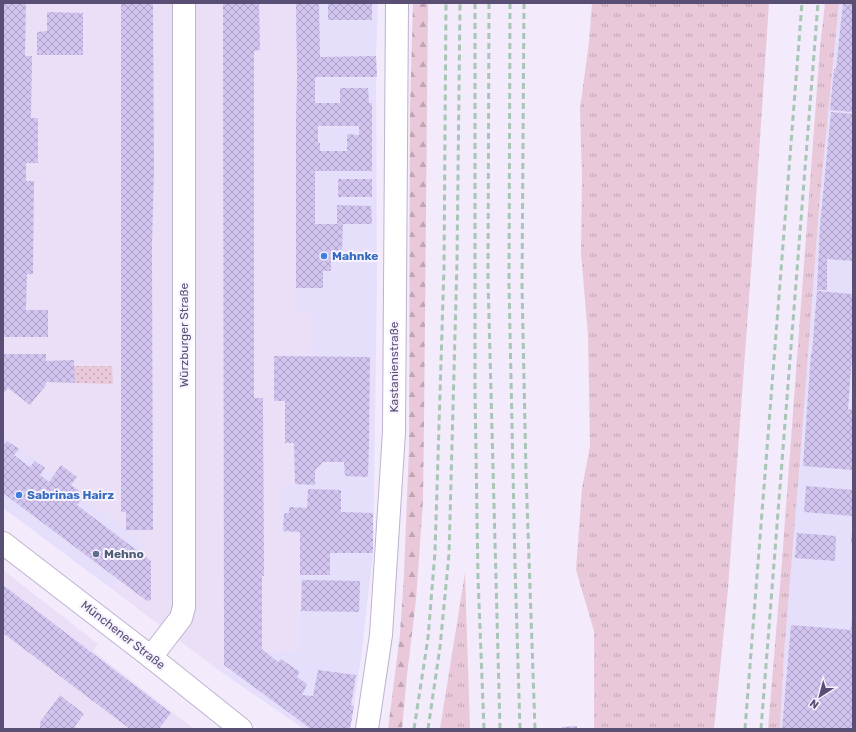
<svg xmlns="http://www.w3.org/2000/svg" width="856" height="732" viewBox="0 0 856 732" font-family="Rubik,sans-serif">
<style>
.residential{fill:#ebdff8}
.commercial{fill:#e5dffb}
.grass{fill:url(#grass-tufts)}
.forest{fill:url(#forest-firs)}
.garden{fill:url(#garden-dots)}
.building{fill:url(#building-cross-hatch);fill-rule:evenodd}
.lines{fill:none;stroke-linecap:round;stroke-linejoin:round}
.minor-casing{stroke:#bdb3cf;stroke-width:24}
.minor{stroke:#fff;stroke-width:22}
.rail{stroke:#a8c6b5;stroke-width:3;stroke-dasharray:6 4;stroke-linecap:butt}
.shop-dot{fill:#3f7fe0;stroke:#f8f1fe;stroke-width:1.5}
.service-dot{fill:#5c6f8a;stroke:#f8f1fe;stroke-width:1.5}
.labels{text-anchor:middle;stroke-width:4;stroke-linejoin:round;paint-order:stroke}
.shop-label{font-size:12px;font-weight:bold;fill:#366cbe;stroke:#f8f1fe;text-anchor:start}
.street-label{font-size:12px;fill:#594f75;stroke:#f8f1fe}
.service-label{font-size:12px;font-weight:bold;fill:#4e5e75;stroke:#f8f1fe;text-anchor:start}
</style>
<defs>
<pattern id="grass-tufts" width="24" height="20" patternUnits="userSpaceOnUse"><rect width="24" height="20" fill="#e9c9d9"/><path d="M3 7l-1-3M5 7V3M7 7l1-3M15 17l-1-3M17 17v-4M19 17l1-3" fill="none" stroke="#c0a6b5"/></pattern>
<pattern id="forest-firs" width="22" height="20" patternUnits="userSpaceOnUse"><rect width="22" height="20" fill="#e9c9d9"/><path d="M5 1l3.5 6h-7zM16 11l3.5 6h-7z" fill="#c0a6b5"/></pattern>
<pattern id="garden-dots" width="8" height="8" patternUnits="userSpaceOnUse"><rect width="8" height="8" fill="#e9c9d9"/><path d="M2 2h.1M6 6h.1" fill="none" stroke="#c0a6b5" stroke-width="1.8" stroke-linecap="round"/></pattern>
<pattern id="building-cross-hatch" width="8" height="8" patternUnits="userSpaceOnUse"><rect width="8" height="8" fill="#d1c4ef"/><path d="M0 0l8 8M0 8l8-8" fill="none" stroke="#ada2c6"/></pattern>
</defs>
<rect width="100%" height="100%" fill="#f3eafb"/>
<!-- residential -->
<g class="residential">
<path d="M3 3H296L297 78 296 288 295 313H311L310 357 274 356V401H285V443H294L295 484H282V534L299 535 300 650 246 653 217 669 112 589 145 544 3 435Z"/>
<path d="M3 570 98 644 93 651 194 729H3Z"/>
</g>
<!-- commercial -->
<g class="commercial">
<path d="M296 3H378L376 56 377 288 373 553 361 659 350 729H304L217 669 246 653 300 650 299 535 282 534V484H295L294 444 285 443V401H274V356H310L311 313H295L296 288V126L297 78Z"/>
<path d="M839 3H853V729H780L784 654 820 196Z"/>
<path d="M3 435 145 544 112 589 3 508Z"/>
</g>
<!-- grass -->
<g class="grass">
<path d="M592 3H769L754 229 728 589 714 729H594V631L576 570 582 488 590 446 588 335 581 253 582 177 580 109 589 42Z"/>
<path d="M825 3H839L820 196 800 459 784 654 780 729H768L782 561 820 48Z"/>
<path d="M465 573 470 729H440Z"/>
</g>
<!-- forest -->
<path class="forest" d="M413 3H428L424 423 423 501 416 600 407 675 402 729H388L400 634 404 574 409 447 410 109Z"/>
<!-- garden -->
<path class="garden" d="M74 366H112L113 384 75 383Z"/>
<!-- building -->
<g class="building">
<path d="M3 3H26L25 56H32L31 118H38V163H26V181H34L33 274H27L26 310H48V337H3Z"/>
<path d="M121 3H153L154 170 152 245 153 530H126V512H121Z"/>
<path d="M223 3H259L260 50 254 51V398H263L264 576H262V649L278 662 281 659 300 672 297 677 307 684 302 695 313 696 318 670 356 675 351 705 354 706 350 729H311L224 665Z"/>
<path d="M296 3H319L320 57 376 56 377 77H315V103H340V88H368L369 103H372V171H315V224H337V205L371 206 372 224H343L342 251H331V271H323V288H296V126L297 78ZM318 126H359V135L347 134V151H320V143H318Z"/>
<rect x="328" y="3" width="44" height="17"/>
<path d="M843 3H853V112L830 110 834 69H836Z"/>
<path d="M47 12 83 13V55H37V32L47 31Z"/>
<path d="M831 112 853 114V261L827 259V290H817L820 226Z"/>
<rect x="338" y="179" width="34" height="18"/>
<path d="M817 291 853 294V357H852L848 409 853 410V470L803 466 811 353H812Z"/>
<path d="M3 352 5 354H46V361L74 360 75 383 46 382V385L30 405 8 388 3 394Z"/>
<path d="M274 356 370 357 369 444 368 477 345 476 344 462H323L315 470V485L295 484 294 443H285V401H274Z"/>
<path d="M7 441 19 449 14 455 27 465 30 467 35 461 45 468 40 475 49 482 61 465 77 477 71 485 85 495 77 505 151 561V600L147 601 3 493V446Z"/>
<path d="M806 486 853 490V516L804 512Z"/>
<path d="M308 489 341 490V512L373 513V553H330V575H300V532L283 531 284 513H289V507L307 508Z"/>
<path d="M852 530H853V543H851Z"/>
<path d="M797 533 836 536 835 561 795 558Z"/>
<path d="M302 580 360 581 359 612 301 611Z"/>
<path d="M3 585 171 713 159 729H130L3 633Z"/>
<path d="M852 617H853V729H782L791 625 851 630Z"/>
<path d="M60 695 84 714 75 726V729H40V722Z"/>
<path d="M577 726V729H562V727Z"/>
</g>
<g class="lines">
<!-- minor casing -->
<g class="minor-casing">
<g id="minor">
<path d="M3 543 151 657 241 729"/>
<path d="M151 657 181 618 184 607V3"/>
<path d="M367 729 381 635 394 432 397 3"/>
</g>
</g>
<!-- minor -->
<use href="#minor" class="minor"/>
<!-- rail -->
<g class="rail">
<path d="M475 3V391L478 578 484 729"/>
<path d="M489 3 488 280 500 729"/>
<path d="M510 3 509 285 515 565 520 729"/>
<path d="M524 3 522 286 526 474 535 729"/>
<path d="M414 729 428 638 435 552 444 267 446 3"/>
<path d="M428 729 440 647 449 554 457 262 460 3"/>
<path d="M745 729 802 3"/>
<path d="M761 729 818 3"/>
</g>
</g>
<!-- markers -->
<g class="shop-dot">
<circle cx="324" cy="256" r="4"/>
<circle cx="19" cy="495" r="4"/>
</g>
<circle class="service-dot" cx="96" cy="554" r="4"/>
<g class="labels">
<!-- shop labels -->
<g class="shop-label">
<text x="332" y="260">Mahnke</text>
<text x="27" y="499">Sabrinas Hairz</text>
</g>
<!-- street labels -->
<g class="street-label">
<text transform="translate(184 335) rotate(-90)" y="4">Würzburger Straße</text>
<text transform="translate(394 367) rotate(-90)" y="4">Kastanienstraße</text>
<text transform="translate(123 635) rotate(38)" y="4">Münchener Straße</text>
</g>
<!-- service labels -->
<g class="service-label">
<text x="104" y="558">Mehno</text>
</g>
</g>
<!-- border -->
<rect width="856" height="732" fill="none" stroke="#594f75" stroke-width="8"/>
<!-- north arrow -->
<g transform="translate(820 696) rotate(216)" stroke="#f8f1fe" stroke-width="3" paint-order="stroke">
<path d="M0-3L7 15L0 10L-7 15Z" fill="#594f75"/>
<text y="-6" font-size="11" font-weight="bold" text-anchor="middle" fill="#594f75">N</text>
</g>
</svg>
